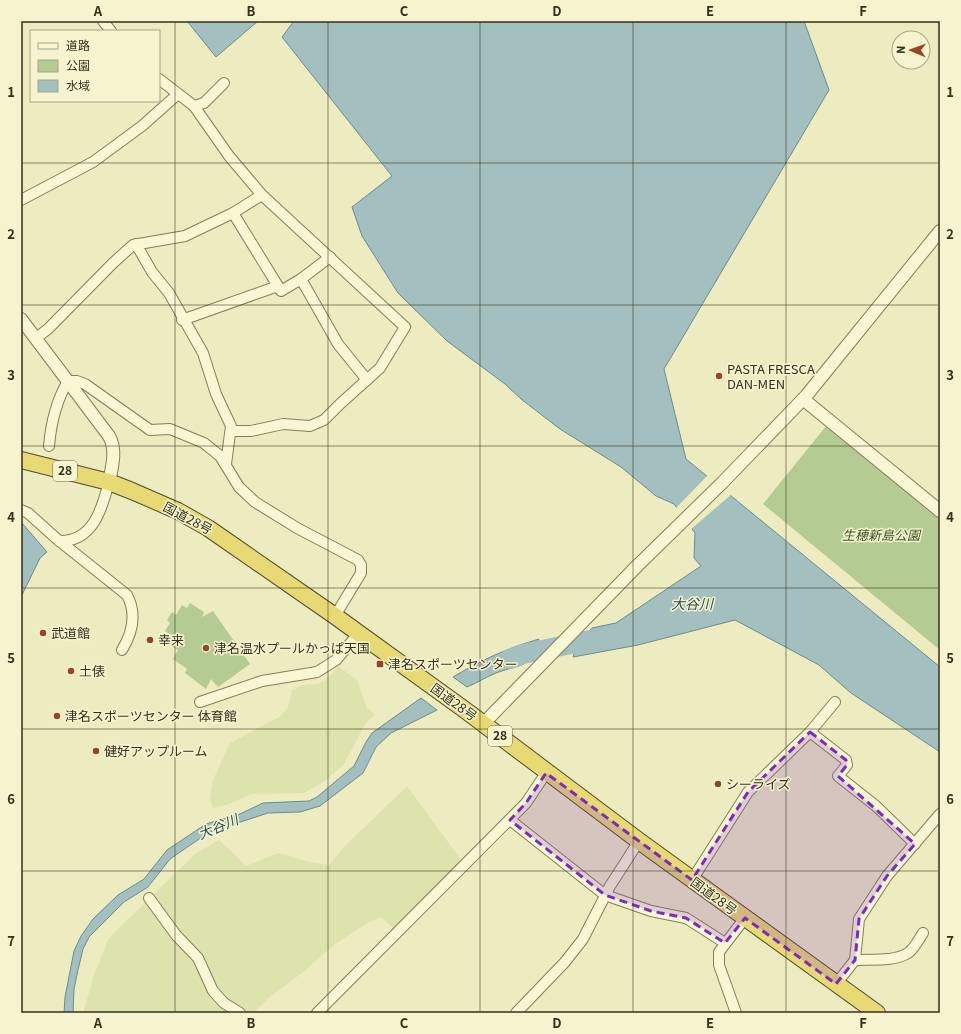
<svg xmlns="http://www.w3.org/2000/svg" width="961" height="1034" viewBox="0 0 961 1034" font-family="Georgia,'Noto Sans JP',serif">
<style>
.farmland{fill:#dce3ad}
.green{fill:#b5cb94}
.water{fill:#a3bfbf;stroke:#6a8c8d}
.pier{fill:#edecc0}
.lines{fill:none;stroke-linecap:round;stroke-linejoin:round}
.river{stroke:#a3bfbf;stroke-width:20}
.minor-casing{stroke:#867d58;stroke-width:12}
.tertiary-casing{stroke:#867d58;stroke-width:14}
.trunk-casing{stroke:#53492d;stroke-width:18}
.minor{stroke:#f8f7d3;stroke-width:10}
.tertiary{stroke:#f8f7d3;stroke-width:12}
.trunk{stroke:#e7da74;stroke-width:16}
.marked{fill:#7b2cbf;fill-opacity:0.2;stroke:#7b2cbf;stroke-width:3;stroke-dasharray:8 5;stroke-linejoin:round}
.grid{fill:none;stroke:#352f1c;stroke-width:1;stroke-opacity:0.55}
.poi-dot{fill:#944629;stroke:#f5f4cf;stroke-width:1.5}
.labels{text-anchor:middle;stroke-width:3;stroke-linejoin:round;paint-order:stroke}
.shield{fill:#f5f4cf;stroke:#6f6a52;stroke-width:1}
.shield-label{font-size:12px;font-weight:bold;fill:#352f1c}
.poi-label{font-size:13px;fill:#352f1c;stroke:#f5f4cf;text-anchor:start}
.street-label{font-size:13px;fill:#352f1c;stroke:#f5f4cf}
.park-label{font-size:13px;font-style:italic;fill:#395223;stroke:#f5f4cf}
.water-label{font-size:14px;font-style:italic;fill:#2c4c55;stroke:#f5f4cf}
.neatline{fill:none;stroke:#352f1c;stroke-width:1.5}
.grid-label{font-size:13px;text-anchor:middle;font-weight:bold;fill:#352f1c}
</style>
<rect width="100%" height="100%" fill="#edecc0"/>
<!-- farmland -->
<g class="farmland">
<path d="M338 666 357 680 367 708 375 714 364 726 344 764 326 780 304 793 251 794 227 805 213 808 210 799 213 780 230 743 281 716 288 707 292 690 303 685 318 684 326 680Z"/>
<path d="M407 786 464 864 396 931 381 917 367 923 335 944 302 973 271 996 253 1013H83L94 975 109 938 195 854 219 840 246 866 279 853 306 861 329 865 343 848Z"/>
</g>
<!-- green -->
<g class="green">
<path d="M827 425 940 519V650L763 504Z"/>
<path d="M190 603 204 612 202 617 213 611 250 664 218 687 211 679 206 689 185 673 187 669 173 659 178 650 169 645 174 637 165 631 170 623 167 620 172 612 176 615 182 605 187 608Z"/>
</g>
<!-- water -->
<g class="water">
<path d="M187 21H258L216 57Z"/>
<path d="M294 21H804L829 90 664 369 686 459 940 667V752L851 693 819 665 735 620 638 645 573 657 578 642 592 628 616 623 701 566 694 558 695 533 674 504 656 496 621 467 560 429 521 399 505 384 447 341 398 293 362 236 352 207 392 176 282 37Z"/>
<path d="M21 522 47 552 40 558 21 597Z"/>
<path d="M539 639C529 670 523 663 496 673 486 677 477 683 467 687L453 677C481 660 508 648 539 639Z"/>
<path d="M421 698 437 710 391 733 376 747 363 773 320 806 300 812 268 813 216 830 208 833 170 859 148 887 124 902 89 937 83 949 78 970 74 989 73 1013H64L65 997 74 951 81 936 93 919 118 895 144 879 167 850 206 824 240 814 263 803 309 801 317 797 354 766 366 742 372 733Z"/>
</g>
<!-- pier -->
<path class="pier" d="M708 475 732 494 690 530 675 509Z"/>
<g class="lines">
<!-- river -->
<path class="river" d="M510 659 523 654 605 637"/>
<!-- minor casing -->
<g class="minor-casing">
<g id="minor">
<path d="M103 21 111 31"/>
<path d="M159 79 194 106 204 103 224 83"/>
<path d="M194 106 229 156 262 195 405 327 380 368 340 404 324 420 310 426 283 424 251 431H231"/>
<path d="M21 200 93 162 142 126 178 94"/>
<path d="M233 213 281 291 301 279 330 257"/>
<path d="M136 244 152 272 169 293 203 353 216 394 231 426 226 464"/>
<path d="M301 279 338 344 367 380"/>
<path d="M182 320 278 286"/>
<path d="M36 338 48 329 113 263 133 245 185 236 233 213 262 195"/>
<path d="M49 446C51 423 56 401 68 381H77L85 384 150 430 170 429 204 443 220 456 239 487 255 502 297 528 358 560 361 565V573L335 616"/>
<path d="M21 510 28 513 57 539 127 595C137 614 133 632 122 650"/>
<path d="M59 541C93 542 102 509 109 482"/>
<path d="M200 702 262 681 317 672 336 660 359 633"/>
<path d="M810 732 835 702"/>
<path d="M510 820 605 895 651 911 686 918 725 943"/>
<path d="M692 880 748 792 810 732 846 760 847 765 838 776 876 806 915 844"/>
<path d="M149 898 176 935 198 958 213 991 224 1003 240 1013"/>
<path d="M855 960C871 959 894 962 908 953 914 949 919 939 923 933"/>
<path d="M836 984 855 960 859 919 887 876 940 814"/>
<path d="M317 1013 526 803 546 773"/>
<path d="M516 1013 565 962 583 939 610 886 639 841"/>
<path d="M736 1013 719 965V952L745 918"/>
</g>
</g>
<!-- tertiary casing -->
<g class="tertiary-casing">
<g id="tertiary">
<path d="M21 319 109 436C117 450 112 467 109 482"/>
<path d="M803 399 940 511"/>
<path d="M483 724 637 566 722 483 806 396 940 231"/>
</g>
</g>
<!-- trunk casing -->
<g class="trunk-casing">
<path id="trunk" d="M21 460 109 482 132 491 178 511 208 528 335 616 465 710 639 841 877 1013"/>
</g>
<!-- minor -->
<use href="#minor" class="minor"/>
<!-- tertiary -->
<use href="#tertiary" class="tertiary"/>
<!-- trunk -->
<use href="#trunk" class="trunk"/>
</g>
<!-- marked area -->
<path class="marked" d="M810 732 846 760 847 765 838 776 915 844 887 876 859 919 855 960 836 984 745 918 725 943 686 918 651 911 605 895 510 820 526 803 546 773 692 880 748 792Z"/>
<!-- grid -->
<path class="grid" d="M175 21V1013M328 21V1013M480 21V1013M633 21V1013M786 21V1013M21 163H940M21 305H940M21 446H940M21 588H940M21 729H940M21 871H940"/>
<!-- markers -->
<g class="poi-dot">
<circle cx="719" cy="376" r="4"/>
<circle cx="43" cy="633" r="4"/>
<circle cx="150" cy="640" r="4"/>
<circle cx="206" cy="648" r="4"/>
<rect x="376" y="660" width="8" height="8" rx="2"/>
<circle cx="71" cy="671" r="4"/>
<circle cx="57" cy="716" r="4"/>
<circle cx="96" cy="751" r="4"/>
<circle cx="718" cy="784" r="4"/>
</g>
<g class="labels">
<!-- shield labels -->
<g class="shield">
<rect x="53" y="461" width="24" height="20" rx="3"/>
<rect x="488" y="726" width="24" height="20" rx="3"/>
</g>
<g class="shield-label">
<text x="65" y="475">28</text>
<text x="500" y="740">28</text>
</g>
<!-- poi labels -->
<g class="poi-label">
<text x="727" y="374">PASTA FRESCA<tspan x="727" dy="15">DAN-MEN</tspan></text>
<text x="51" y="638">武道館</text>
<text x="158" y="645">幸来</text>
<text x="214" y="653">津名温水プールかっぱ天国</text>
<text x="388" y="669">津名スポーツセンター</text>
<text x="79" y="676">土俵</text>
<text x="65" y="721">津名スポーツセンター 体育館</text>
<text x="104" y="756">健好アップルーム</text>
<text x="726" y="789">シーライズ</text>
</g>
<!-- street labels -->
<g class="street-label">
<text transform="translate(188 518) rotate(28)" y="5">国道28号</text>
<text transform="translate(454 702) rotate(36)" y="5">国道28号</text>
<text transform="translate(714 896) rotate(36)" y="5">国道28号</text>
</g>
<!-- park labels -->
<g class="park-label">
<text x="881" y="540">生穂新島公園</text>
</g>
<!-- water labels -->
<g class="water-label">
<text x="692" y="609">大谷川</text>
<text transform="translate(218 827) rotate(-23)" y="5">大谷川</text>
</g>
</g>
<!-- border -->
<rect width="961" height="1034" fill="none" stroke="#f5f4cf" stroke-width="44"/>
<!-- legend -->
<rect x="30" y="30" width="130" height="72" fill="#f5f4cf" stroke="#a8a587"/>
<rect x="38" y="43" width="20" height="6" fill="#f8f7d3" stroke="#a8a587"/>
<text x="66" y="50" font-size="12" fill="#352f1c">道路</text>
<rect x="38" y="60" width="20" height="12" fill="#b5cb94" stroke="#a8a587"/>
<text x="66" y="70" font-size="12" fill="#352f1c">公園</text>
<rect x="38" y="80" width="20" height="12" fill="#a3bfbf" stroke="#a8a587"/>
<text x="66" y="90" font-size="12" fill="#352f1c">水域</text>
<!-- north arrow -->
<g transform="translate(911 50) rotate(272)"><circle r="19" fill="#f5f4cf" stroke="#a8a587"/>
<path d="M0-3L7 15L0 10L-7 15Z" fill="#944629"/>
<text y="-6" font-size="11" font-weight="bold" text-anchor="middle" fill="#352f1c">N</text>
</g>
<rect x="22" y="22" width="917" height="990" class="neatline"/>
<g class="grid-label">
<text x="98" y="16">A</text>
<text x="251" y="16">B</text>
<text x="404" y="16">C</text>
<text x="557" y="16">D</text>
<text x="710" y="16">E</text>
<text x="863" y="16">F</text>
<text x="11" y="97">1</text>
<text x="950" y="97">1</text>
<text x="11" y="239">2</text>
<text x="950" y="239">2</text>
<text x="11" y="380">3</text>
<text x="950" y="380">3</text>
<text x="11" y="522">4</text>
<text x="950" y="522">4</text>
<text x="11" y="663">5</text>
<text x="950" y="663">5</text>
<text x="11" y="804">6</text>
<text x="950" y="804">6</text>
<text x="11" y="946">7</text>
<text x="950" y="946">7</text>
<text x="98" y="1028">A</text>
<text x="251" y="1028">B</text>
<text x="404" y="1028">C</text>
<text x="557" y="1028">D</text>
<text x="710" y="1028">E</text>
<text x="863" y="1028">F</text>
</g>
</svg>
